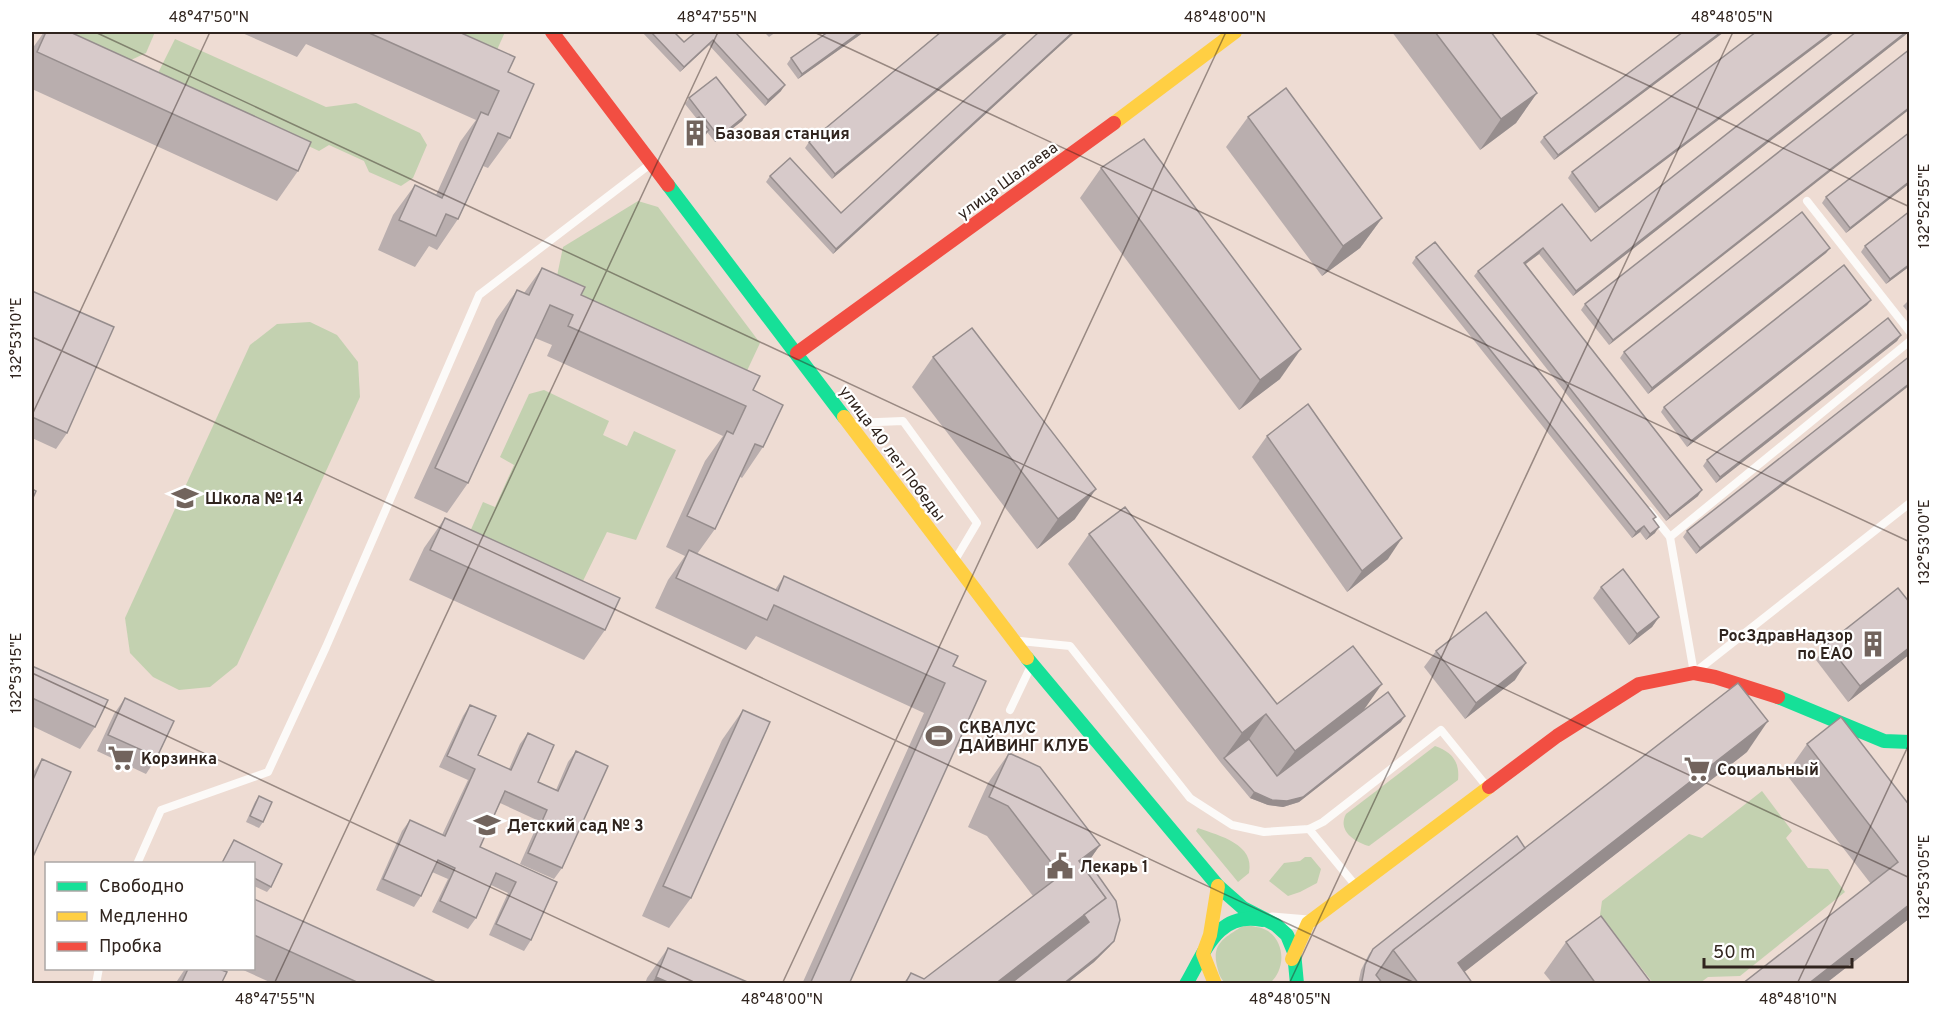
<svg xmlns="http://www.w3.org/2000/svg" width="1941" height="1015" viewBox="0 0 1941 1015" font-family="Overpass,sans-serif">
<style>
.green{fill:#c3d1b0}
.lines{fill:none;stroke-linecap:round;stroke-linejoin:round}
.lane{stroke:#fcfaf8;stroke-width:8}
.street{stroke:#fcfaf8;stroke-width:15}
.fast{stroke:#16e098;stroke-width:14}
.slow{stroke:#ffcf43;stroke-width:14}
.jam{stroke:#f24e42;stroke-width:14}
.wall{fill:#b9aeae}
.shaded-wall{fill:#968d8d}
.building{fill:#d7caca;stroke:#968d8d;stroke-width:1.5}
.ticks{fill:none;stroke:#30241e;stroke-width:1.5;stroke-opacity:0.45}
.labels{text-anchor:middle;stroke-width:4.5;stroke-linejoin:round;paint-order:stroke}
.poi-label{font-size:16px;font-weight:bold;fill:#30241e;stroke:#fff;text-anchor:start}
.street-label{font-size:16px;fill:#30241e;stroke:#fff}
.neatline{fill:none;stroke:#30241e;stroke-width:2}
.ticks-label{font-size:15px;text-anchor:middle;fill:#30241e}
</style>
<rect width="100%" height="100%" fill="#eedcd3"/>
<!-- green -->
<g class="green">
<path d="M66 32H155L146 53 131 60Z"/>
<path d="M401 32H505L488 70Z"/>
<path d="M175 39 326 107 356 103 420 133 427 145 413 178 401 186 369 172 364 161 329 145 319 151 157 75Z"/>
<path d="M638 201 658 207 760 343 745 375 575 299 557 276 563 247Z"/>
<path d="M310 322 337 335 358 362 360 397 237 665 210 687 179 690 153 677 130 653 125 618 250 345 277 324Z"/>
<path d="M544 390 609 421 603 435 627 446 634 431 676 450 636 540 607 532 581 585 469 534 483 502 495 507 514 465 500 457 529 394Z"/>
<path d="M1435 746C1452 752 1460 762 1458 780L1369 846C1355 842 1337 831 1346 814Z"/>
<path d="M1762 791 1792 831 1786 838 1808 868 1828 869 1845 892 1740 976 1708 977 1700 983H1653L1600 915 1602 901 1689 834 1702 838Z"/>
<path d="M1198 828C1220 836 1255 844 1249 873L1238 882 1196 831Z"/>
<path d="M1305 857H1311L1321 869 1317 883 1300 892 1288 896 1269 881 1284 863 1300 861Z"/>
<path d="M1244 925C1251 926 1262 927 1268 931 1286 944 1285 970 1270 983L1226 984C1220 978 1219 974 1217 966 1211 942 1227 937 1244 925Z"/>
</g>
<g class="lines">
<!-- lane -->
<g class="lane">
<path d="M1807 201 1910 332"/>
<path d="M853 423 903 421 977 523 955 560"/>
<path d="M1649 511 1670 537 1694 673 1910 503"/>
<path d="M1670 537 1910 341"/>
<path d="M1020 641 1070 646 1190 798 1232 825 1264 832 1309 829 1323 822 1441 730 1488 788"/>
<path d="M1010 710 1030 668"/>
<path d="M1309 829 1356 886"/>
<path d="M137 864 161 810 268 772 326 647 479 295 649 165"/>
<path d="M96 984 99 968"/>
</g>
<!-- street -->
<path class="street" d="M1272 920 1308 923"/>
<!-- fast -->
<g class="fast">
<path d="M668 185 844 417"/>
<path d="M1027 658 1218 886 1243 908 1276 925 1287 935 1294 952 1297 984"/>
<path d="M1778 697 1884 741 1910 742"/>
<path d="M1186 984C1205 952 1217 911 1262 920"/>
</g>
<!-- slow -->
<g class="slow">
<path d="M1114 123 1235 32"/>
<path d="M844 417 1027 658"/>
<path d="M1292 959 1308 923 1489 787"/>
<path d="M1215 984 1203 954 1210 935 1218 886"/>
</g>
<!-- jam -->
<g class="jam">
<path d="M552 32 668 185"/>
<path d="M797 353 1114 123"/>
<path d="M1489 787 1557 736 1639 684 1694 673 1715 677 1778 697"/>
</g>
</g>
<!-- wall -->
<g class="wall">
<path d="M44 32H70L298 171 277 201 32 89V49Z"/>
<path d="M240 32H459L508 72 510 138 488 168 483 166 458 219 437 250 429 246 415 267 378 250 393 215 415 185 436 195 460 142 476 120 306 44 297 57Z"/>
<path d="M642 32H674L684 42 735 32 781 91 765 106 709 45 680 72Z"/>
<path d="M764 32H776L769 37Z"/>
<path d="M864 32 798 79 787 64 791 58Z"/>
<path d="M941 32 832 179 805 148 809 142Z"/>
<path d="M1039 32H1075L833 254 766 182 770 176 841 213Z"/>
<path d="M1392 32H1491L1537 93 1516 123 1480 150Z"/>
<path d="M1683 32H1724L1554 160 1540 142 1544 137Z"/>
<path d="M1756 32H1835L1595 213 1568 178 1572 172Z"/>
<path d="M1856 32H1909L1573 296 1539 254 1526 264 1698 496 1666 521 1474 276 1478 271 1562 204 1591 241Z"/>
<path d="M1910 49 1609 345 1581 310 1585 304Z"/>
<path d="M689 98 746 115 742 121 715 142 707 132 705 136 695 143 685 130 689 124 697 119 685 104Z"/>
<path d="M1248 117 1382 218 1360 248 1322 276 1226 147Z"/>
<path d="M1101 168 1280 379 1239 410 1080 198Z"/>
<path d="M1910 183 1846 233 1822 203 1826 197Z"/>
<path d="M1910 211V266L1886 284 1861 252 1865 246Z"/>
<path d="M1830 248 1826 253 1648 394 1620 358 1624 352Z"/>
<path d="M1416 257 1653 520 1655 533 1646 540 1640 532 1632 538 1412 263Z"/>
<path d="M542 268 581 295 753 390 763 447 742 478 739 476 715 529 697 554 775 590 784 576 953 666 849 984H802L924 713 756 636 746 650 655 608 668 580 685 556 666 547 705 461 723 436 547 356 552 345 535 338 468 483 447 513 414 498 496 320 517 290 524 293Z"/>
<path d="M32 291 67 433 56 449 32 438Z"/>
<path d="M1910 299V314L1903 306Z"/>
<path d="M1871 300 1867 305 1687 447 1661 412 1664 407Z"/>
<path d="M1901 335 1897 341 1716 483 1703 466 1707 460Z"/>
<path d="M1910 356 1696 554 1683 537 1687 531Z"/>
<path d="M933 357 1075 519 1037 549 912 387Z"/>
<path d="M1267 436 1388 559 1347 592 1252 457Z"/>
<path d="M445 518 605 630 584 660 409 580 424 548Z"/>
<path d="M1089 534 1277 704 1364 710 1401 722 1299 802 1283 807 1268 805 1250 798 1221 763 1068 564Z"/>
<path d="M1601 587 1659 617 1652 627 1629 645 1593 598Z"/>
<path d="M1910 603V654L1848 702 1816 660 1827 644Z"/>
<path d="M1436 651 1515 680 1465 719 1424 667Z"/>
<path d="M32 666 95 727 80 749 32 726Z"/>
<path d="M125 698 157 757 146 774 97 751 114 714Z"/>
<path d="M470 705 478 755 509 769 520 744 528 733 538 782 556 790 568 762 576 751 562 868 554 879 520 864 539 821 500 803 480 847 557 882 531 940 524 951 489 935 508 893 491 885 476 918 468 929 432 912 448 879 432 872 421 896 414 907 376 890 402 831 410 820 442 835 468 780 439 767 463 716Z"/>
<path d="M743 710 691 898 669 928 642 916 722 740Z"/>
<path d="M1807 744 1910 806V918L1825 984H1742L1871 884 1786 774Z"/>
<path d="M1747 752 1464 972 1473 984H1358L1361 970 1369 954 1373 949Z"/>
<path d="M1009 753 1100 845 1084 868 1110 946 1094 962 1066 984H903L911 973 924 979 1033 896 987 836 968 827 988 783Z"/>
<path d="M42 759 32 859V774Z"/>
<path d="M259 796 263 822 259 828 246 822 255 802Z"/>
<path d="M234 840 282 864 271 887 267 892 254 886V864H221Z"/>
<path d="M254 899 440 984H274L241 969H254Z"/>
<path d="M1566 942 1652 984H1553L1544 973Z"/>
<path d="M668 948 752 984H645L647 978Z"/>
<path d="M185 969H219L221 984H175Z"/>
</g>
<!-- shaded-wall -->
<g class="shaded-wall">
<path d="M860 32H864L798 79 802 74Z"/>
<path d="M1006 32H1009L832 179 835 174Z"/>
<path d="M1073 32H1075L833 254 836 249Z"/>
<path d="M1721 32H1724L1554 160 1558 155Z"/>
<path d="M1832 32H1835L1595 213 1599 208Z"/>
<path d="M1906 32H1909L1573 296 1576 291Z"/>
<path d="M713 40 709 45 680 72 684 67Z"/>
<path d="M785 85 781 91 765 106 768 100Z"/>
<path d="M1537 93 1516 123 1480 150 1501 119Z"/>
<path d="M1910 107V109L1609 345 1613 340Z"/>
<path d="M746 115 742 121 715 142 719 137Z"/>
<path d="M709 130 705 136 695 143 699 137Z"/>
<path d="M1910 181V183L1846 233 1850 228Z"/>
<path d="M1382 218 1360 248 1322 276 1343 246Z"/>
<path d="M1543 248 1539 254 1520 268 1524 263Z"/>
<path d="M1830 248 1826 253 1648 394 1652 388Z"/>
<path d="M1910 264V266L1886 284 1890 279Z"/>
<path d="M1871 300 1867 305 1687 447 1691 441Z"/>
<path d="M1901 335 1897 341 1716 483 1720 477Z"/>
<path d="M1301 349 1280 379 1239 410 1260 380Z"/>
<path d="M1910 383V385L1696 554 1700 548Z"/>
<path d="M1096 489 1075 519 1037 549 1058 519Z"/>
<path d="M1702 490 1698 496 1666 521 1670 516Z"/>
<path d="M1644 526 1640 532 1632 538 1636 532Z"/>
<path d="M1659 527 1655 533 1646 540 1650 534Z"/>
<path d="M1402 538 1388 559 1347 592 1362 571Z"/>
<path d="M1659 617 1652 627 1629 645 1637 634Z"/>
<path d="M1910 647V654L1848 702 1860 686Z"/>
<path d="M1526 663 1515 680 1465 719 1476 703Z"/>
<path d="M1382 684 1361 714 1273 781 1295 751Z"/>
<path d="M1266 714 1245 745 1224 758 1242 733Z"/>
<path d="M1405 716 1401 722 1299 802 1283 807 1268 805 1250 798 1254 792Z"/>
<path d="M1768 721 1747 752 1449 984 1458 963Z"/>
<path d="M1100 845 1079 875V861Z"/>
<path d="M1106 898 1085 928 1013 984H995Z"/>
<path d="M1910 904V918L1825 984H1808Z"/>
<path d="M1114 941 1110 946 1094 962 1066 984H1063Z"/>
<path d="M656 977 672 984H651Z"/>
</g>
<!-- building -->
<g class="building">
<path d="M46 32H70L311 142 298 171 37 52Z"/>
<path d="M367 32H459L515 57 508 72 534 84 510 138 498 133 458 219 446 214 436 236 399 220 415 185 442 198 481 112 488 115 499 91Z"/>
<path d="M651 32H674L684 42 696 32H735L785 85 768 100 713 40 684 67Z"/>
<path d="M828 32H860L802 74 791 58Z"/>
<path d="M941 32H1006L835 174 809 142Z"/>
<path d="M1039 32H1073L836 249 770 176 790 158 841 213Z"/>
<path d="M1435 32H1491L1537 93 1501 119Z"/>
<path d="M1683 32H1721L1558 155 1544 137Z"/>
<path d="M1756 32H1832L1599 208 1572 172Z"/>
<path d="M1856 32H1906L1576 291 1543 248 1524 263 1702 490 1670 516 1478 271 1562 204 1591 241Z"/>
<path d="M1910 49V107L1613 340 1585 304Z"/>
<path d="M716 77 746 115 719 137 689 98Z"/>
<path d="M1286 88 1382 218 1343 246 1248 117Z"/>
<path d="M699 117 709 130 699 137 689 124Z"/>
<path d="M1910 132V181L1850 228 1826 197Z"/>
<path d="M1144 139 1301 349 1260 380 1101 168Z"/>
<path d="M1910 211V264L1890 279 1865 246Z"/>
<path d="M1802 212 1830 248 1652 388 1624 352Z"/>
<path d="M1435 242 1656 517 1653 519 1659 527 1650 534 1644 526 1636 532 1416 257Z"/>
<path d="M1844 265 1871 300 1691 441 1664 407Z"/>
<path d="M542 268 585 287 581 295 760 376 753 390 783 405 763 447 755 444 715 529 687 516 727 431 733 434 746 406 568 326 573 315 550 305 468 483 435 468 517 290 529 295Z"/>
<path d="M32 291 114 327 67 433 32 417Z"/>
<path d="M1888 318 1901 335 1720 477 1707 460Z"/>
<path d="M972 328 1096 489 1058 519 933 357Z"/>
<path d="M1910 356V383L1700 548 1687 531Z"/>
<path d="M1308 404 1402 538 1362 571 1267 436Z"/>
<path d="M32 489 36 491 32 500Z"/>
<path d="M1125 507 1277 704 1353 646 1382 684 1295 751 1266 714 1242 733 1089 534Z"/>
<path d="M445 518 620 598 605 630 430 550Z"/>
<path d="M689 550 778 591 784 576 958 656 953 666 986 681 849 984H810L945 683 774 605 767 620 676 578Z"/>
<path d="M1623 569 1659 617 1637 634 1601 587Z"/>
<path d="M1898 588 1910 603V647L1860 686 1827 644Z"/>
<path d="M1486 612 1526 663 1476 703 1436 651Z"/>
<path d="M32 666 108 700 95 727 32 698Z"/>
<path d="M1738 683 1768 721 1458 963 1473 984H1419L1393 950Z"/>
<path d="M1388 692 1405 716 1303 797 1287 801 1272 800 1254 792 1224 758 1249 739 1277 776Z"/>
<path d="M125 698 174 721 157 757 108 735Z"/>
<path d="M470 705 496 716 478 755 511 770 528 733 554 745 538 782 558 791 576 751 608 766 562 868 528 853 547 810 505 791 480 847 557 882 531 940 496 924 516 882 496 873 476 918 440 901 455 868 438 860 421 896 383 879 410 820 445 836 475 769 447 756Z"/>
<path d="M743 710 770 722 691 898 663 886Z"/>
<path d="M1841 717 1910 806V904L1808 984H1742L1898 862 1807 744Z"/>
<path d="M1009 753 1040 767 1100 845 1079 861 1106 898 995 984H905L911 973 924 979 1061 875 1008 806 989 797Z"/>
<path d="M42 759 71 772 32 859V782Z"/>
<path d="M259 796 272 802 263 822 250 816Z"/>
<path d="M1517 836 1525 848 1393 950 1376 975 1383 984H1362V981L1365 965 1373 949Z"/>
<path d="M234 840 282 864 271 887 254 878V864L222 863Z"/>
<path d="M1090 864 1116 901 1120 920 1114 941 1098 956 1063 984H1010L1089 922 1084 915 1106 898 1084 868Z"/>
<path d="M254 899 440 984H361L254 935Z"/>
<path d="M1601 916 1652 984H1596L1566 942Z"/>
<path d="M668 948 752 984H672L656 977Z"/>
<path d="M188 969H219L227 972 221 984H181Z"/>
</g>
<!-- ticks -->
<path class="ticks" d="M95 32 1910 878M814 32 1910 542M1533 32 1910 207M32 337 1417 984M32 415 210 32M32 673 698 984M274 984 718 32M782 984 1226 32M1289 984 1733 32M1797 984 1910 742"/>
<!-- icons -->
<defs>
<g id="building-bare" transform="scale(2.07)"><path d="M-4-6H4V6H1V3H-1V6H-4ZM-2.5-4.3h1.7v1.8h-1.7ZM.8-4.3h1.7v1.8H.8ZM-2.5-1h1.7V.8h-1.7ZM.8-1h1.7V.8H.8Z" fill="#72645d" stroke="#fff" stroke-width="2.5" paint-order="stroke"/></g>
<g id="school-bare" transform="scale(2.07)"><path d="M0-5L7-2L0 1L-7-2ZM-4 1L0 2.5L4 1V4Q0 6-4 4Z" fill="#72645d" stroke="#fff" stroke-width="2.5" paint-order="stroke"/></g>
<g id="stadium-bare" transform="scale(2.07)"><path d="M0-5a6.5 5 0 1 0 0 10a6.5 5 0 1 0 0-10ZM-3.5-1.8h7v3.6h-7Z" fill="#72645d" stroke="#fff" stroke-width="2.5" paint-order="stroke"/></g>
<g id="supermarket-bare" transform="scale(2.07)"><path d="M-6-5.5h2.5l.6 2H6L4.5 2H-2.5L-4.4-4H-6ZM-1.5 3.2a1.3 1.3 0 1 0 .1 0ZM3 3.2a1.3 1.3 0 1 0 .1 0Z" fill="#72645d" stroke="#fff" stroke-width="2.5" paint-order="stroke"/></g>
<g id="civic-bare" transform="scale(2.07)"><path d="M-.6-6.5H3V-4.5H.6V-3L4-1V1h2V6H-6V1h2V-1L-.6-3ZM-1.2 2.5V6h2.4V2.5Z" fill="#72645d" stroke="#fff" stroke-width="2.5" paint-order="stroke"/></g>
</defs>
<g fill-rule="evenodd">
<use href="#building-bare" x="695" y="133"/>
<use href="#school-bare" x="185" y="498"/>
<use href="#building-bare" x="1873" y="644"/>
<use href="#stadium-bare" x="939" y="736"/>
<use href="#supermarket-bare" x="121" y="758"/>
<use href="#supermarket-bare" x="1697" y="769"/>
<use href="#school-bare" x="487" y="825"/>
<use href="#civic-bare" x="1060" y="866"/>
</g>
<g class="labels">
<!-- poi labels -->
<g class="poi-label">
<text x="715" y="139">Базовая станция</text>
<text x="205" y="504">Школа № 14</text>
<text x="1853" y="641" text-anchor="end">РосЗдравНадзор<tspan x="1853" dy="18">по ЕАО</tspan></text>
<text x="959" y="733">СКВАЛУС<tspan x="959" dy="18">ДАЙВИНГ КЛУБ</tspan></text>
<text x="141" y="764">Корзинка</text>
<text x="1717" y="775">Социальный</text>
<text x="507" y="831">Детский сад № 3</text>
<text x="1080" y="872">Лекарь 1</text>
</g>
<!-- street labels -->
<g class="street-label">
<text transform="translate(1007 180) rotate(-36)" y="6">улица Шалаева</text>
<text transform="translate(893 453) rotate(53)" y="6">улица 40 лет Победы</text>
</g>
</g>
<!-- border -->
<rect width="1941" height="1015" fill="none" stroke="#ffffff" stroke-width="66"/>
<!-- legend -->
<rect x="45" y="862" width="210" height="108" fill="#ffffff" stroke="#aca7a5" stroke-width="1.5"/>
<rect x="57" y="882" width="30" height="9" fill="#16e098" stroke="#aca7a5" stroke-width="1.5"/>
<text x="99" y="892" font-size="18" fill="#30241e">Свободно</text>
<rect x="57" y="912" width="30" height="9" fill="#ffcf43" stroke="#aca7a5" stroke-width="1.5"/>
<text x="99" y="922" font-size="18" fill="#30241e">Медленно</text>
<rect x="57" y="942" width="30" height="9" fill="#f24e42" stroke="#aca7a5" stroke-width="1.5"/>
<text x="99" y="952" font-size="18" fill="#30241e">Пробка</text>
<!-- scale -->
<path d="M1704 958v9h148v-9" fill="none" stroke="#30241e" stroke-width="3"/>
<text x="1713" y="958" font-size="18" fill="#30241e" stroke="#ffffff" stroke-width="4.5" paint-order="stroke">50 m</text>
<rect x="33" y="33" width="1875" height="949" class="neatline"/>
<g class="ticks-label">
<text x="209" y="22">48°47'50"N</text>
<text x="717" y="22">48°47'55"N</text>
<text x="1225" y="22">48°48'00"N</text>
<text x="1732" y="22">48°48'05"N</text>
<text transform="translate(1924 206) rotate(-90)" y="5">132°52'55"E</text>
<text transform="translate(16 338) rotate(-90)" y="5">132°53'10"E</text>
<text transform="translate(1924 542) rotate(-90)" y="5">132°53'00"E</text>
<text transform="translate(16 673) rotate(-90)" y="5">132°53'15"E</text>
<text transform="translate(1924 877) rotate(-90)" y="5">132°53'05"E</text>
<text x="275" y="1004">48°47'55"N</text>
<text x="782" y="1004">48°48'00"N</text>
<text x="1290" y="1004">48°48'05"N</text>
<text x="1798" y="1004">48°48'10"N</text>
</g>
</svg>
